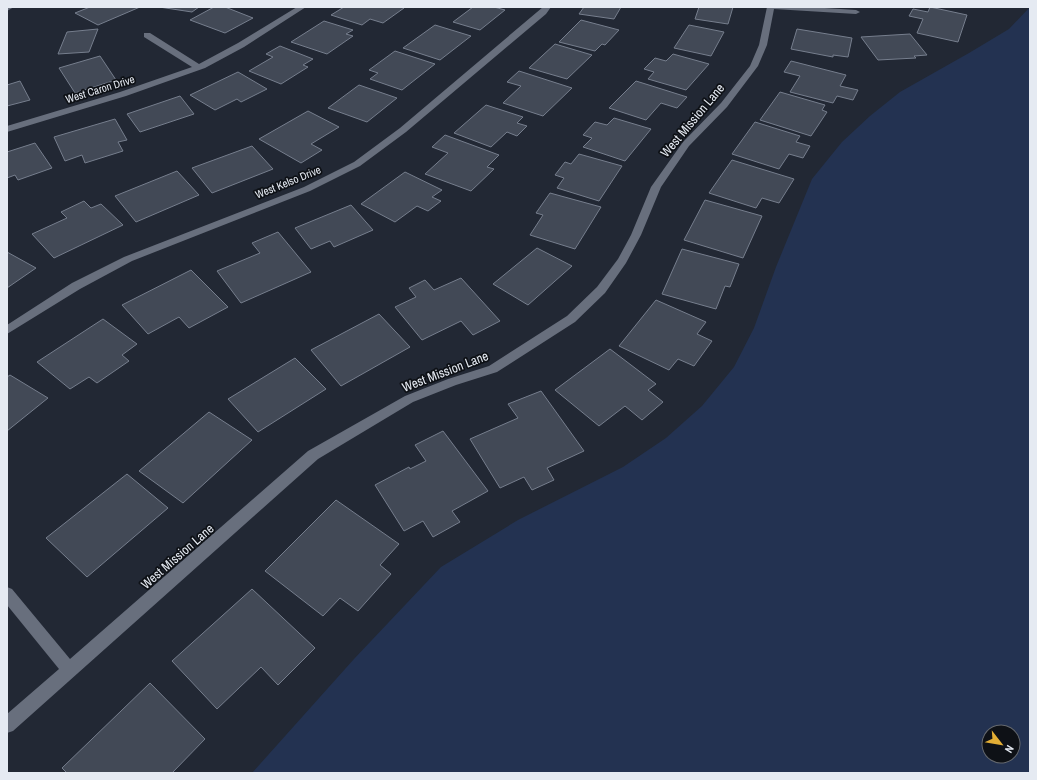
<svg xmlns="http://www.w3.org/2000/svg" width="1037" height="780" viewBox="0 0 1037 780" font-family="'Archivo Narrow',sans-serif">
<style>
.green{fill:#233251;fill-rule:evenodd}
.building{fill:#424956;stroke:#767e8d}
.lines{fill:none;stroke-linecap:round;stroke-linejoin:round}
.minor{fill:#686f7d;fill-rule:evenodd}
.secondary{fill:#686f7d;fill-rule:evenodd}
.labels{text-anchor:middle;stroke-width:3.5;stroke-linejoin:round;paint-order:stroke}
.far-street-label{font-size:11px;fill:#e5eaf2;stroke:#0e1116}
.street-label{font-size:13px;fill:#e5eaf2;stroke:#0e1116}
</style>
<rect width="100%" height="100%" fill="#222834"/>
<!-- green -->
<path class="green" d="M1030 7V773H252L354 659 441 567 518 520 623 467 666 438 702 406 734 367 754 328 776 267 812 179 842 142 870 116 900 92 969 53 1009 29ZM989 732H1013V756H989Z"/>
<!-- building -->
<g class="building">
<path d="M90 7H140L98 25 75 13Z"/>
<path d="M159 7H199L192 12Z"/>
<path d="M214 7H225L253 18 225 33 190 20Z"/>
<path d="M344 7H402L404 8 383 23 370 19 362 25 331 15Z"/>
<path d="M473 7H494L505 10 480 30 453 22Z"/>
<path d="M584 7H621L614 19 579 14Z"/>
<path d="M699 7H733L728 24 695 19Z"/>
<path d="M930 7 967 15 958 42 917 33 923 19 909 16 913 9 928 12Z"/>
<path d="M581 20 619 30 605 45 602 44 595 51 559 42Z"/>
<path d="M324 21 353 30 346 34 353 36 327 54 291 42Z"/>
<path d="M435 25 471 36 440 60 403 48Z"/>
<path d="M689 25 724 32 711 56 674 48Z"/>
<path d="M98 29 89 52 58 54 67 32Z"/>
<path d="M797 29 852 38 848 57 833 55V57L791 49Z"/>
<path d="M910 34 927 55 914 56 916 58 878 60 861 37Z"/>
<path d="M555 44 592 55 567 79 529 68Z"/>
<path d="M280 46 313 59 303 65 308 67 281 84 249 71 273 57 266 54Z"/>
<path d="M395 51 435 64 402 90 370 79 378 73 369 70Z"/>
<path d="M673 54 709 64 686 90 648 79 654 72 644 69 655 58 666 61Z"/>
<path d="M100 56 116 80 75 93 59 68Z"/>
<path d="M791 61 846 75 840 86 858 90 853 100 837 96 833 103 790 92 800 76 784 72Z"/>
<path d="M519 71 572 88 543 116 503 103 521 86 507 82Z"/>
<path d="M238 72 267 89 241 102 237 99 215 110 190 95Z"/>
<path d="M20 81 30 100 7 106V85Z"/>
<path d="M636 81 687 97 677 108 661 103 646 120 609 108Z"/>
<path d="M359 85 397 98 367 122 328 108Z"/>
<path d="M780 92 825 105 822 110 827 112 811 136 760 120Z"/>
<path d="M180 96 194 114 140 132 127 114Z"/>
<path d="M486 105 523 117 517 123 527 126 517 136 507 132 491 147 454 133Z"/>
<path d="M308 111 339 127 311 144 322 150 301 163 259 139Z"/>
<path d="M614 118 651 129 625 161 583 147 592 138 583 135 595 122 607 125Z"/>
<path d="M115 119 127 140 118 142 123 151 85 163 82 155 65 161 54 137Z"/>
<path d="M755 122 800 136 796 142 810 146 803 158 789 154 779 169 732 154Z"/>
<path d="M445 135 499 155 487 167 494 169 471 191 425 174 448 153 432 147Z"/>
<path d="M35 143 52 168 18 180 15 175 7 178V152Z"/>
<path d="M252 146 273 169 212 193 192 168Z"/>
<path d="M579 154 622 166 599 201 557 188 564 178 555 175 565 162 571 164Z"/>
<path d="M732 160 794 179 779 203 762 198 756 208 709 193Z"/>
<path d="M177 171 199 195 136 222 115 196Z"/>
<path d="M405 172 442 190 432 197 441 201 428 211 417 206 395 222 361 204Z"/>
<path d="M550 193 601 207 575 249 530 235 543 215 536 213Z"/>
<path d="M705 200 762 216 743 258 684 240Z"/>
<path d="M84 201 91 208 101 204 123 225 54 258 32 234 67 218 61 212Z"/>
<path d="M351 205 373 230 334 247 330 241 311 249 295 228Z"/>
<path d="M278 232 311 272 241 303 217 271 260 253 252 243Z"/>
<path d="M537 248 572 266 528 305 493 284Z"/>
<path d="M682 249 739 264 730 287 725 286 716 309 662 294Z"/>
<path d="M7 252 36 268 7 288Z"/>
<path d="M191 270 228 307 189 328 179 317 148 334 122 305Z"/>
<path d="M461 278 500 321 473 335 461 321 422 340 395 307 416 297 409 288 425 280 434 290Z"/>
<path d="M656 300 706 322 697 334 712 341 694 366 678 359 669 370 619 346Z"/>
<path d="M379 314 410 347 341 386 311 350Z"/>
<path d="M103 319 137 344 122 355 129 361 97 383 89 377 70 389 37 362Z"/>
<path d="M610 349 656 384 648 390 663 402 642 420 625 406 599 426 555 390Z"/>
<path d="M295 358 326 389 258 432 228 399Z"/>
<path d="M10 375 48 398 7 431V377Z"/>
<path d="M541 391 584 451 547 468 554 480 532 490 524 477 500 488 470 439 518 418 508 404Z"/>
<path d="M209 412 252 440 183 503 139 471Z"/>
<path d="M443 431 488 491 452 511 460 522 433 537 423 521 404 531 375 485 409 467 410 469 426 461 415 445Z"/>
<path d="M127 474 168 508 87 577 46 538Z"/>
<path d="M336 500 399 544 380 565 391 574 358 611 340 598 323 616 265 571Z"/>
<path d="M252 589 315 648 278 685 261 667 217 709 172 661Z"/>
<path d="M150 683 205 739 172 773H67L62 768Z"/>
</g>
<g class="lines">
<!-- minor -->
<g class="minor">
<path d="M297 7H306L244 47 205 68 126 96 7 132V126L120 92 192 67 144 37V33H150L199 64 238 43Z"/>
<path d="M543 7H551L546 14 406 132 360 166 310 191 132 261 80 289 7 334V325L72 283 124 257 304 187 354 162 400 128Z"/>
<path d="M767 7H809L856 10 860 12 856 14 774 9 767 45 758 66 727 107 689 146 661 187 641 235 626 263 605 293 575 322 497 372 456 385 413 402 318 459 13 731 7 733V714L59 669 7 605V587L12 589 70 659 308 451 405 396 448 379 489 366 567 316 597 287 618 259 631 235 651 187 683 142 721 103 750 66 759 45Z"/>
</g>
<!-- secondary -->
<path class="secondary" d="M7 7H14L7 11Z"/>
</g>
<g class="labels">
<!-- far-street labels -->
<g class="far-street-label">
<text transform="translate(100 89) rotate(-17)" y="4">West Caron Drive</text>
<text transform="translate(288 182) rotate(-22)" y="4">West Kelso Drive</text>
</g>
<!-- street labels -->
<g class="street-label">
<text transform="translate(692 120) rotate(-50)" y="5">West Mission Lane</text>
<text transform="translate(445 371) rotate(-21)" y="5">West Mission Lane</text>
<text transform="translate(177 556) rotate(-41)" y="5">West Mission Lane</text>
</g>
</g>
<!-- border -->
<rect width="1037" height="780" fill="none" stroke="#e5eaf2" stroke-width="16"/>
<!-- north arrow -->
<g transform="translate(1001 744) rotate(121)"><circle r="19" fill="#0e1116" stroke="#64686e"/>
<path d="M0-3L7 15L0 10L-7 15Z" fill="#e3ae35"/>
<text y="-6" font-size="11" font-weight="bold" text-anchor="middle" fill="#e5eaf2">N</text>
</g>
</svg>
